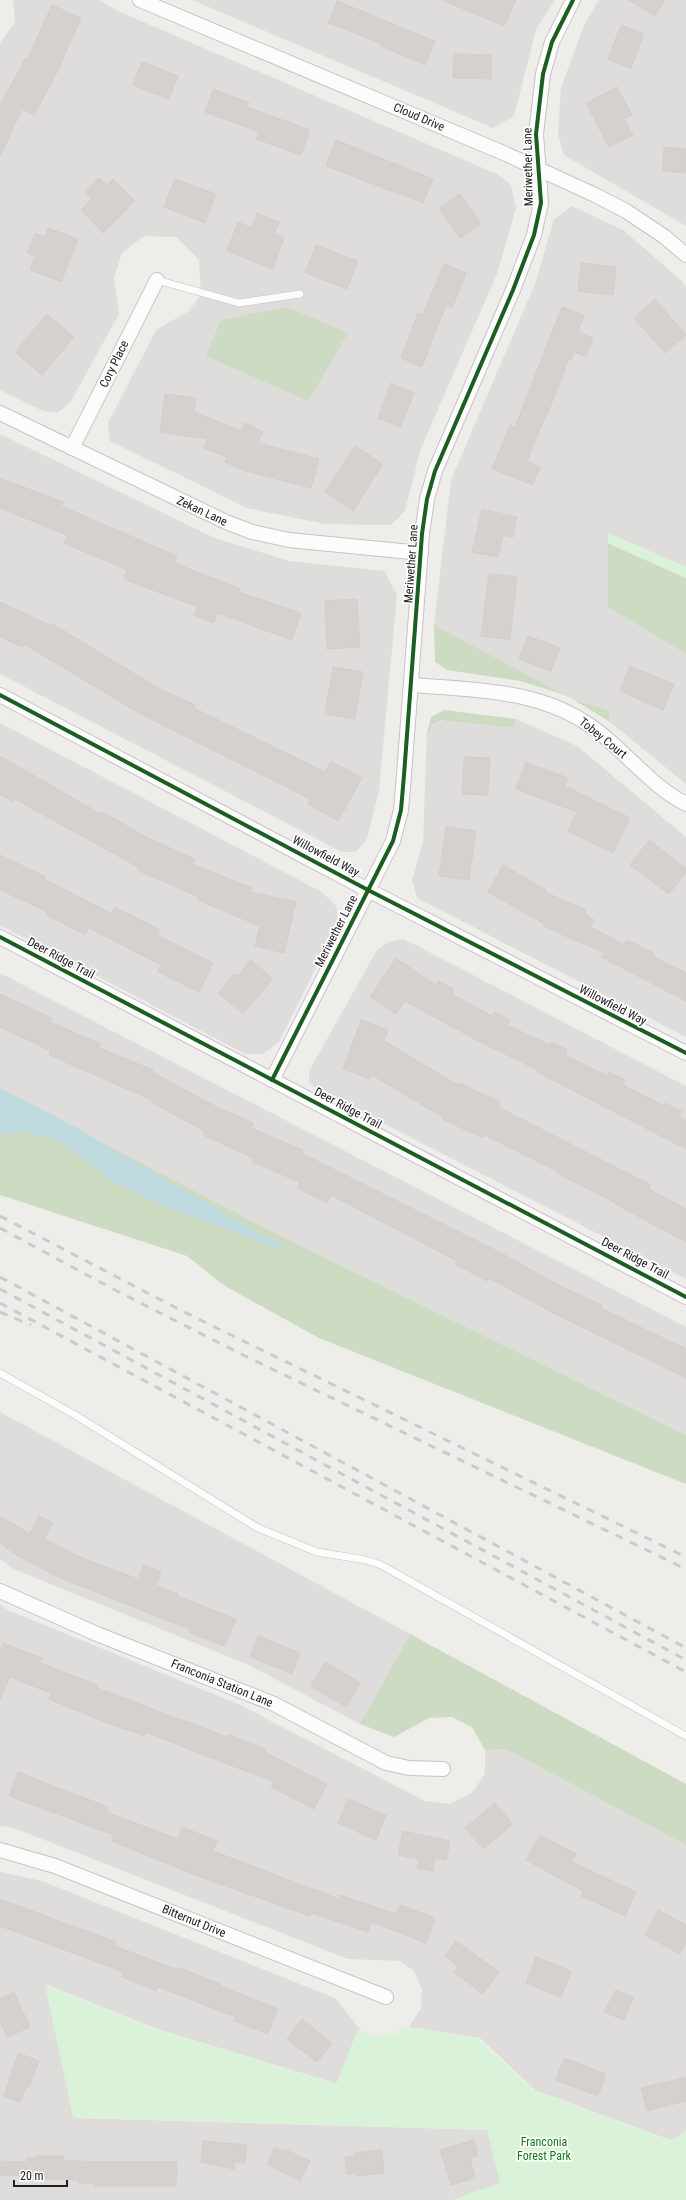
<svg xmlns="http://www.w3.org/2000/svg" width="686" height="2200" viewBox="0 0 686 2200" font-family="'Roboto Condensed',sans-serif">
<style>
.residential{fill:#dedddb}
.forest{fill:#ccdbc1}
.park{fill:#daf2d8}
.water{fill:#bfdbe0}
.building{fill:#d4d1cf;stroke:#d2cfcb}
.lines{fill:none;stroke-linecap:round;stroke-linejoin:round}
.lane-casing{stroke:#c5c4c2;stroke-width:8}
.street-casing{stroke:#c5c4c2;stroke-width:16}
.lane{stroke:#fdfcfc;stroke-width:7}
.street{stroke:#fdfcfc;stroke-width:14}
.rail{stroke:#cbcbcb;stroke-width:3;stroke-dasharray:8 8;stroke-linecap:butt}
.cycleway-casing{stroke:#fff;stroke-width:6}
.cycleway{stroke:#1b5e20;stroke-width:4}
.labels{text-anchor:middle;stroke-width:3.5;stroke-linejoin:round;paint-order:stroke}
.street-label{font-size:12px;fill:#212121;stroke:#fff}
.park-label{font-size:12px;fill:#127b16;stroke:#fff}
</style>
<rect width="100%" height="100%" fill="#efedea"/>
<!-- residential -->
<g class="residential">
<path d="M13 0H100L120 12 497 174 511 185 516 208 497 274 421 448 405 511 391 525 325 524 247 508 110 441 108 423 156 330 189 311 201 294 199 260 176 237 144 236 122 253 114 278 119 314 70 403 57 413 43 411 0 390V43L15 22Z"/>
<path d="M192 0H555L536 30 514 116 493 128Z"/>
<path d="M599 0H686V226L564 155 558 134 561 88 585 23Z"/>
<path d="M572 206 623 230 681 280 686 287V567L608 533V607L686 654V784L610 722 609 710 574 700 434 625 451 480 535 284 554 219Z"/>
<path d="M0 434 215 538 289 561 385 571 397 595 379 790 367 839 355 852H342L0 674Z"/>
<path d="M516 719 577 746 686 837V1037L417 898 412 880 423 843 427 732 435 723 443 720 514 728Z"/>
<path d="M0 723 322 892 337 907 338 923 279 1042 263 1054H245L0 925Z"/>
<path d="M404 939 686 1086V1279L322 1092 309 1083V1071L377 950 388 942Z"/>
<path d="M0 973 686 1327V1435L281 1236 0 1089Z"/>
<path d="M0 1412 410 1634 360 1724 249 1665 14 1569 0 1559Z"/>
<path d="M0 1605 10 1611 238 1704 425 1801 450 1804 472 1793 485 1774V1750L506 1749 686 1845V2132L673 2141 535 2090 480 2038 409 2027 421 2008 422 1989 414 1971 400 1961 348 1959 14 1828 0 1826Z"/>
<path d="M0 1872 42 1881 335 1998 360 2029 338 2084 154 2028 47 1985 76 2118 489 2130 502 2183 455 2200H0Z"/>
</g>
<!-- forest -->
<g class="forest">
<path d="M287 307 348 333 308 401 206 356 221 320Z"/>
<path d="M608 543 686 578V654L608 607Z"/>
<path d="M434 625 565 695 520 681 447 670 435 662Z"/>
<path d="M574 700 609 710 610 722Z"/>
<path d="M444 710 516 719 514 728 441 720 432 725 426 737 431 717Z"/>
<path d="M0 1089 281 1236 686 1435V1484L319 1338 225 1286 187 1256 0 1195Z"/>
<path d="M410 1634 686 1784V1845L506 1749 485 1750 472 1727 452 1717 429 1718 394 1737 360 1724Z"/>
</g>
<!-- park -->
<g class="park">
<path d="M608 533 686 567V578L608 543Z"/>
<path d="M45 1985 152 2028 336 2084 358 2029 371 2035 381 2036 394 2034 406 2027 477 2038 533 2090 671 2141 686 2130V2200H452L500 2183 487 2130 73 2117Z"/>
</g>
<!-- water -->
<path class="water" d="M0 1088 70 1124 258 1233 283 1244 279 1249 164 1206 134 1192 116 1183 67 1147 50 1138 26 1132 0 1134Z"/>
<!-- building -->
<g class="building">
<path d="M442 0H516L504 26Z"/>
<path d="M629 0H665L655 16Z"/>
<path d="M337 1 435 41 425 65 381 46 382 44 328 23Z"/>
<path d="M52 5 81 18 57 72 34 115 22 109 0 157V105L25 59 27 60Z"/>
<path d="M621 25 644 34 631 68 608 59Z"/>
<path d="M454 54 491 55V79L453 78Z"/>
<path d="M142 62 178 76 169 99 133 85Z"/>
<path d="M617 87 632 115 624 119 633 135 609 147 586 103Z"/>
<path d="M213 89 249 103 247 107 310 130 301 155 256 139 259 132 205 112Z"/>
<path d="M336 140 433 179 423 203 326 166Z"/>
<path d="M664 147 686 149V173L663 171Z"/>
<path d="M99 178 107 185 113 179 135 201 103 233 81 210 92 199 85 192Z"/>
<path d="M175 179 216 194 205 223 164 207Z"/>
<path d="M460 194 481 224 460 238 439 208Z"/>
<path d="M257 213 279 222 274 234 284 238 273 269 227 251 238 222 252 228Z"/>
<path d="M48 228 78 239 61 282 30 270 35 257 27 253 35 233 45 237Z"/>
<path d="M316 245 358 261 347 289 305 273Z"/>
<path d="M581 263 616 267 613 295 578 291Z"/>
<path d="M444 264 466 273 452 308 446 305 422 367 401 358 418 313 423 315Z"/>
<path d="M655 299 686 335 665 353 634 318Z"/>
<path d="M562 307 584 315 578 332 593 338 586 357 574 352 571 360 569 359 545 420 544 419 527 461 540 467 533 485 492 469 510 425 515 427Z"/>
<path d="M47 314 74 337 42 375 15 352Z"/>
<path d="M391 383 414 393 401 427 378 418Z"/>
<path d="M165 394 196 398 194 412 241 431 244 423 263 431 258 443 319 459 311 488 246 471 225 462 227 457 204 448 207 439 160 432Z"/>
<path d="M355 446 383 464 353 511 325 492Z"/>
<path d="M0 478 63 502 61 506 177 556 174 563 240 589 239 592 301 613 292 640 217 613 214 623 194 615 197 607 124 579 127 570 64 543 67 535 0 508Z"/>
<path d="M482 509 517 517 513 537 503 535 498 557 472 552Z"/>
<path d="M489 574 517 577 510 640 481 636Z"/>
<path d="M357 599 360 647 327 649 325 601Z"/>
<path d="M0 602 52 626 53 624 158 688 195 705 194 708 325 772 331 761 362 778 338 821 308 804 310 799 139 713 24 644 22 647 0 637Z"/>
<path d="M528 636 560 648 551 671 519 659Z"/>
<path d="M630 666 674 684 663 710 620 691Z"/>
<path d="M333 667 363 672 355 719 325 714Z"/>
<path d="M0 756 101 814 102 812 152 840 195 859 193 864 252 888 250 892 296 902 284 953 255 946 260 926 197 900 199 897 137 870 138 867 15 799 13 802 0 794Z"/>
<path d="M464 757 490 758 488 795 462 794Z"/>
<path d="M526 762 568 778 565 786 630 818 613 853 568 831 577 812 516 789Z"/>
<path d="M446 826 476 831 469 880 439 876Z"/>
<path d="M649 840 686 868V872L669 894 630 865Z"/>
<path d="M0 855 46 877 44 879 112 914 115 907 160 930 157 935 213 963 199 992 158 972 161 965 89 928 85 935 47 915 48 912 0 890Z"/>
<path d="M503 865 546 890 545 892 586 910 584 913 594 920 591 927 624 945 627 940 654 953 652 956 686 973V1001L601 957 604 953 543 926 544 924 488 892Z"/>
<path d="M396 958 436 985 438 981 454 989 452 994 492 1016 494 1012 510 1020 507 1025 550 1045 552 1042 567 1050 565 1055 607 1076 609 1072 625 1080 623 1085 664 1106 665 1103 682 1111 679 1117 686 1120V1149L537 1072 538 1070 480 1042 405 1001 396 1014 370 997Z"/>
<path d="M251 960 273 979 243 1014 218 993 234 974 237 976Z"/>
<path d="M0 994 52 1018 50 1022 101 1044 99 1048 153 1070 152 1072 215 1106 253 1123 251 1128 303 1150 301 1153 501 1253 564 1288 602 1305 601 1308 686 1349V1378L555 1314 489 1278 487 1281 455 1264 457 1261 331 1195 327 1203 297 1188 300 1182 252 1162 253 1158 203 1135 204 1131 151 1102 152 1100 49 1055 51 1051 0 1027Z"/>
<path d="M361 1020 388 1030 384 1041 458 1085 459 1083 500 1102 498 1107 651 1185 649 1189 686 1209V1242L615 1204 616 1203 557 1173 558 1172 485 1135 483 1138 442 1119 443 1117 372 1075 370 1079 343 1069Z"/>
<path d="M0 1516 30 1534 39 1516 53 1523 45 1539 80 1557 138 1579 144 1565 161 1572 156 1585 178 1594 177 1596 236 1619 225 1646 189 1632 190 1629 62 1579 18 1556 0 1543Z"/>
<path d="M258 1636 300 1653 292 1674 250 1657Z"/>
<path d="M3 1643 42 1658 40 1663 98 1685 97 1688 227 1737 228 1734 266 1749 265 1752 327 1784 314 1809 271 1787 274 1782 145 1732 144 1736 105 1722 49 1699 51 1693 10 1677 0 1701V1651Z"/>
<path d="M325 1662 360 1683 346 1707 311 1686Z"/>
<path d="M18 1772 108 1807 106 1812 178 1839 182 1827 217 1841 213 1851 339 1899 340 1895 396 1914 400 1905 435 1918 426 1943 371 1922 368 1932 311 1913 310 1916 203 1878 112 1841 114 1835 9 1796Z"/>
<path d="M348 1799 386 1815 376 1840 338 1823Z"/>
<path d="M495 1803 513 1824 483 1849 465 1828Z"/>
<path d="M403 1831 450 1841 446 1860 435 1858 433 1871 417 1868 419 1859 398 1855Z"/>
<path d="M540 1835 576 1854 572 1862 636 1892 625 1916 581 1896 583 1891 526 1860Z"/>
<path d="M0 1899 116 1942 114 1946 179 1970 180 1968 221 1984 220 1986 278 2009 268 2034 234 2021 236 2017 158 1987 156 1991 121 1977 124 1972 0 1926Z"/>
<path d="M658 1910 686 1925V1943L680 1954 645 1935Z"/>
<path d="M456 1941 499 1972 483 1994 454 1972 458 1966 445 1956Z"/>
<path d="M536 1957 571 1971 561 1997 526 1983Z"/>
<path d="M616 1990 634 1997 624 2020 604 2012Z"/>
<path d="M14 1992 30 2027 7 2037 0 2021V1999Z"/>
<path d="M302 2019 332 2043 317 2062 287 2039Z"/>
<path d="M18 2053 39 2061 29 2087 27 2086 20 2102 4 2096Z"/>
<path d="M564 2058 606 2074 598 2096 556 2080Z"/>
<path d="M686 2077V2101L647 2111 641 2088Z"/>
<path d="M474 2140 478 2156 470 2158 475 2178 451 2185 440 2150Z"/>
<path d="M203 2141 247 2145 245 2163 235 2162 234 2169 201 2162Z"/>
<path d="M275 2148 283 2152 284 2149 310 2161 300 2181 267 2164Z"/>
<path d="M382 2150 384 2173 356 2176V2174H347L345 2157 355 2156V2153Z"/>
<path d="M36 2156H64V2161L177 2162 176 2186H95V2183H79V2180L36 2179V2176L0 2175V2161L27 2162V2158H36Z"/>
</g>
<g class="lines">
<!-- lane casing -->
<g class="lane-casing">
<g id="lane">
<path d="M157 280 239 303 300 294"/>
<path d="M0 1373 75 1415 258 1528 317 1552 366 1560 381 1565 686 1736"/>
</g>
</g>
<!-- street casing -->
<g class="street-casing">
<g id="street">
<path d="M140 0 506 154 595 195 626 211 665 237 686 255"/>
<path d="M0 413 226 522 252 532 289 540 421 553"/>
<path d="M72 448 157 280"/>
<path d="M412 685C476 690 541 689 595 729 626 752 651 786 686 804"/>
<path d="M0 695 368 890 686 1053"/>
<path d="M0 937 686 1297"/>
<path d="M272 1080 393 841 401 810 404 775 422 534 427 499 435 471 513 290 534 235 541 203 536 134 543 74 552 42 573 0"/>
<path d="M0 1591 97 1634 274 1704 386 1763 409 1768 443 1769"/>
<path d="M0 1850 55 1866 386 1997"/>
</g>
</g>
<!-- lane -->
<use href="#lane" class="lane"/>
<!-- street -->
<use href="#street" class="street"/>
<!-- rail -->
<g class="rail">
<path d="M0 1216 184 1312 686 1557"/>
<path d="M0 1228 113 1289 241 1354 686 1569"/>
<path d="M0 1277 686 1648"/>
<path d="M0 1289 686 1660"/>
<path d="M0 1303 686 1672"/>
<path d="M0 1312 31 1325"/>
</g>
<!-- cycleway casing -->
<g class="cycleway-casing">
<g id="cycleway">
<path d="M0 695 368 890 686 1053"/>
<path d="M0 937 686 1297"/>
<path d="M272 1080 393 841 401 810 404 775 422 534 427 499 435 471 513 290 534 235 541 203 536 134 543 74 552 42 573 0"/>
</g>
</g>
<!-- cycleway -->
<use href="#cycleway" class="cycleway"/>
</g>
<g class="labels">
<!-- street labels -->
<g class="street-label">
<text transform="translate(419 117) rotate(23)" y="4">Cloud Drive</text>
<text transform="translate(528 167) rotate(-91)" y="4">Meriwether Lane</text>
<text transform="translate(114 364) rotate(-64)" y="4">Cory Place</text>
<text transform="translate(202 511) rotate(25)" y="4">Zekan Lane</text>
<text transform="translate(411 564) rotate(-86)" y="4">Meriwether Lane</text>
<text transform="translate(603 738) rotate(39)" y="4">Tobey Court</text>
<text transform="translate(326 856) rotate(28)" y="4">Willowfield Way</text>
<text transform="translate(336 931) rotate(-63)" y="4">Meriwether Lane</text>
<text transform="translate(61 958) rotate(28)" y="4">Deer Ridge Trail</text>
<text transform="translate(613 1005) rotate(27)" y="4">Willowfield Way</text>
<text transform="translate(348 1108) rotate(28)" y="4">Deer Ridge Trail</text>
<text transform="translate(635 1258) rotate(28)" y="4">Deer Ridge Trail</text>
<text transform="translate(222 1683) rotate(22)" y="4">Franconia Station Lane</text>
<text transform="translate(194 1921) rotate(22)" y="4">Bitternut Drive</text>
</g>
<!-- park labels -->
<g class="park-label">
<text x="544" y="2146">Franconia<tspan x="544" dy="14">Forest Park</tspan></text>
</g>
</g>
<!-- scale -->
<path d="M14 2180v6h53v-6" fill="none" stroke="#212121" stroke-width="2"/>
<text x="20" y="2180" font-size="12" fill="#212121" stroke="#ffffff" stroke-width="3" paint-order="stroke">20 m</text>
</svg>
